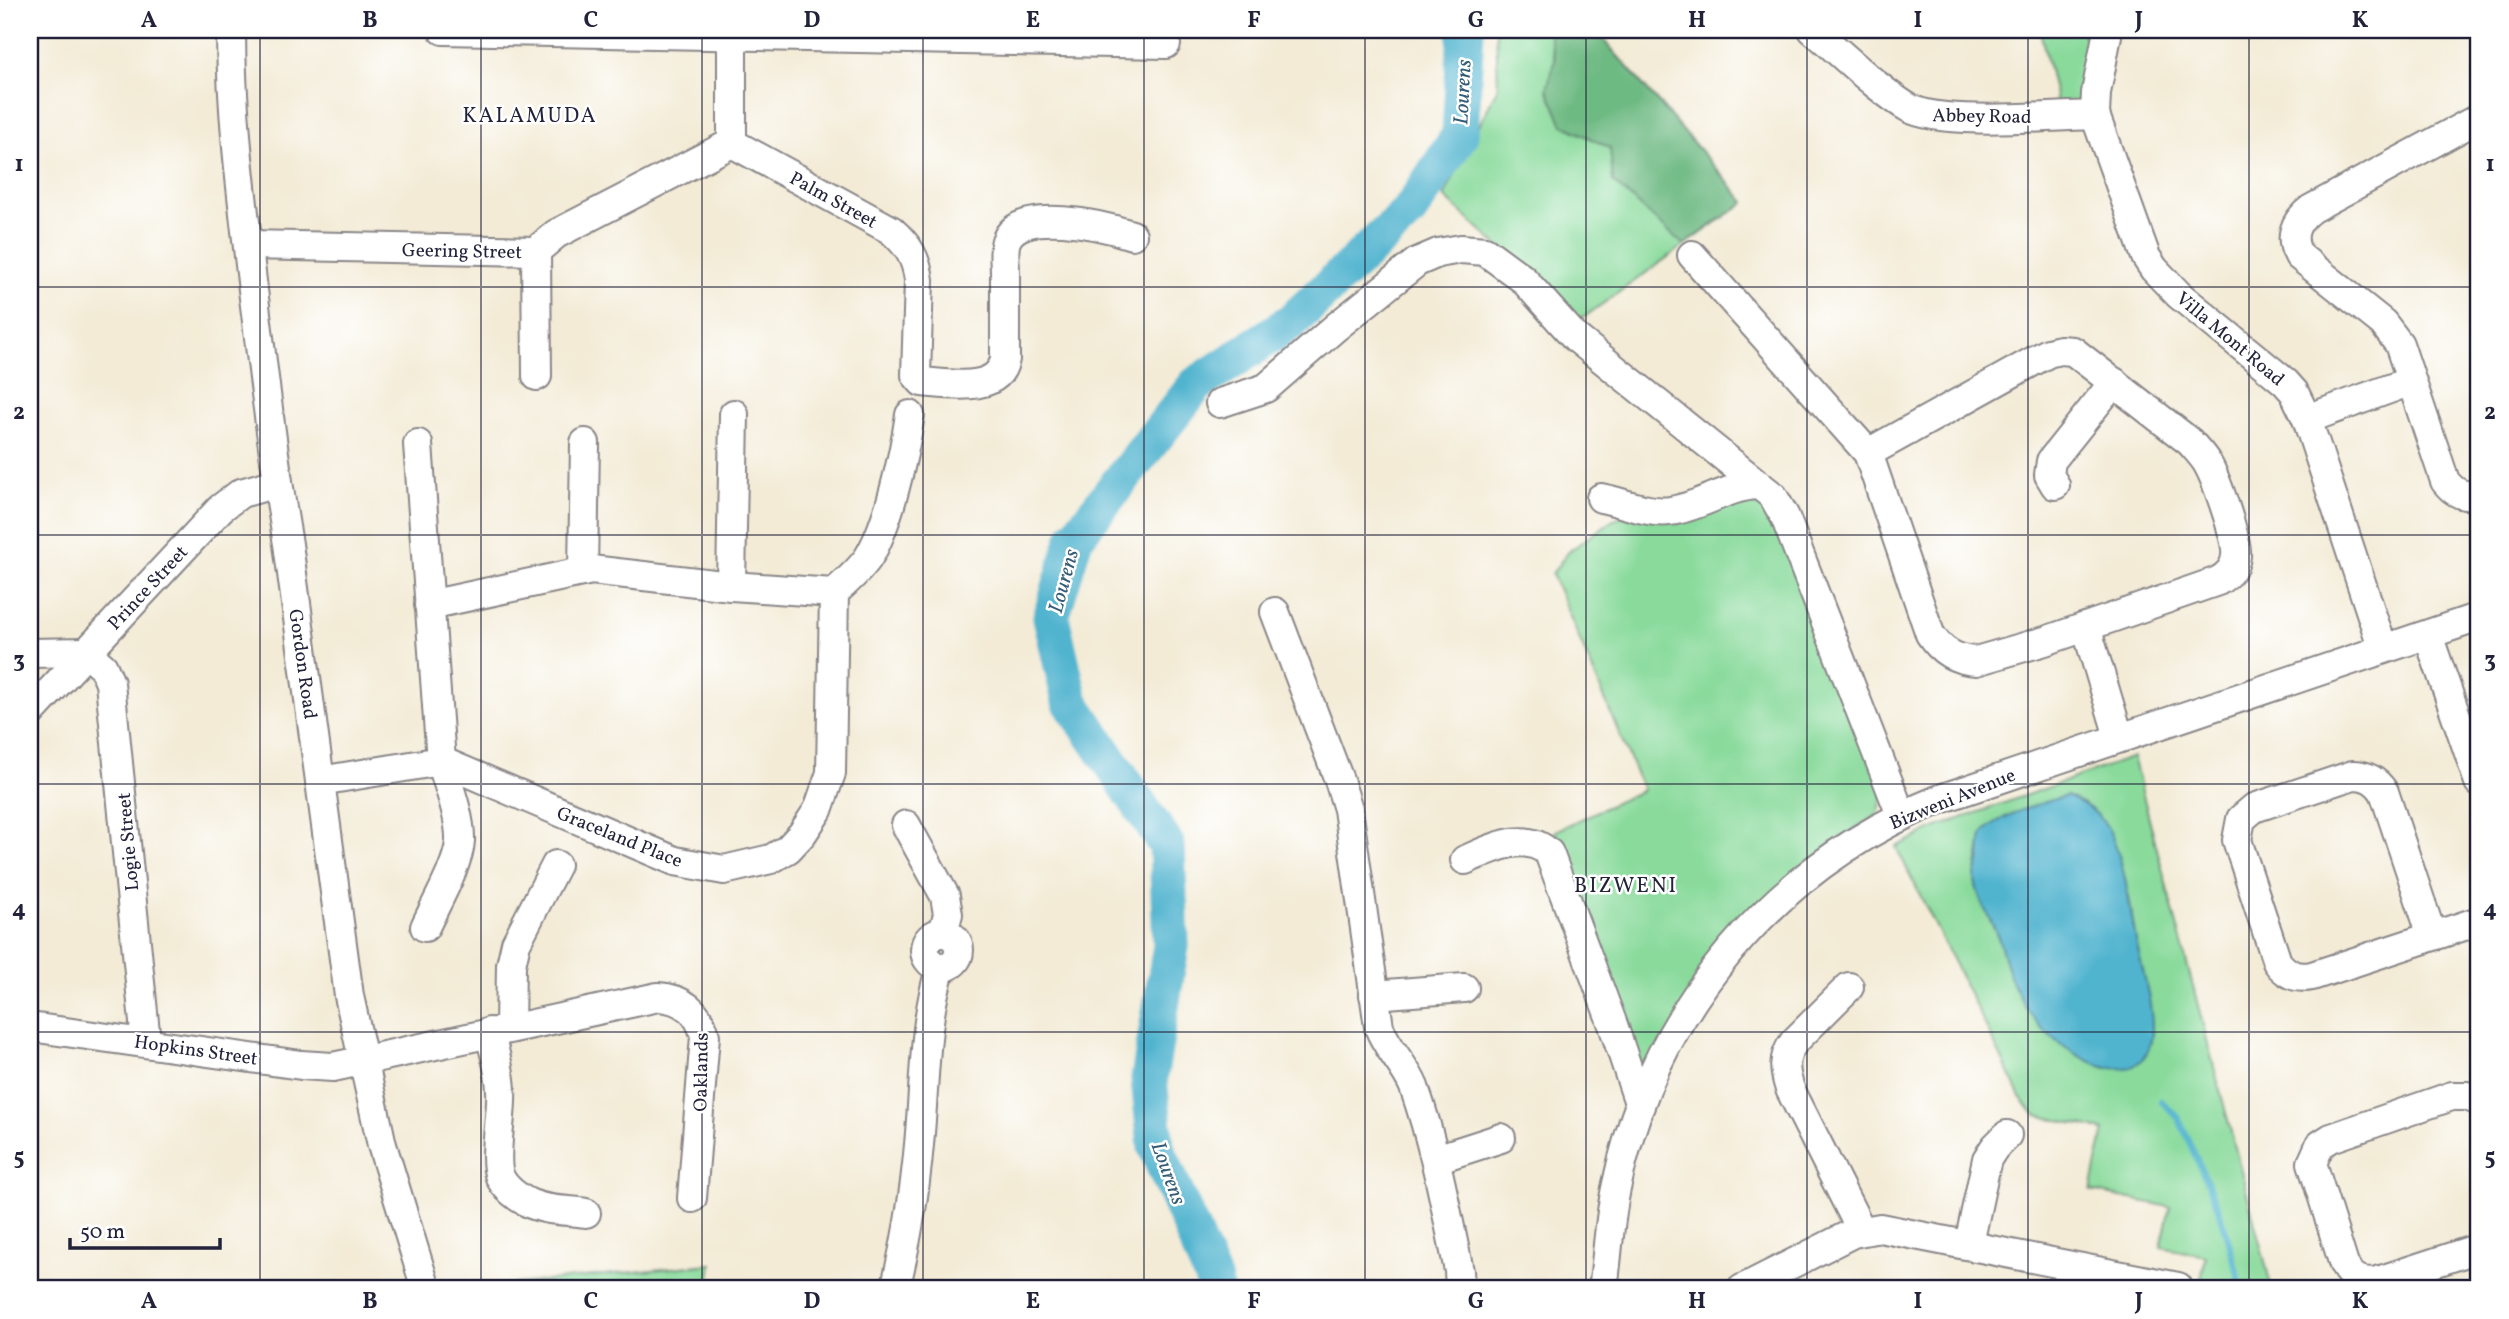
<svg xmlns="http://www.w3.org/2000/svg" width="2509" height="1319" viewBox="0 0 2509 1319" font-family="Vollkorn,serif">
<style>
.green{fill:#89da9b;stroke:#567e6b;stroke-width:2;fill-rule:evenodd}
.forest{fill:#6eba83;stroke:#486e5f;stroke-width:2}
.water{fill:#51b4cf;stroke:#3a6b85;stroke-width:2}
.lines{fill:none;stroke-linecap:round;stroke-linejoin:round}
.stream{stroke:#51b4cf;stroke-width:6}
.river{stroke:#51b4cf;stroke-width:37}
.minor-casing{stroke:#8a8688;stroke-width:32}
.minor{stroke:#fff;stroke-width:28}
.grid{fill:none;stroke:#22223b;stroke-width:2;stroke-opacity:0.55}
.labels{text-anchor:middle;stroke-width:5;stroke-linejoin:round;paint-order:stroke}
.street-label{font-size:19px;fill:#22223b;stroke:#fff}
.water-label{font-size:21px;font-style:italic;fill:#355c76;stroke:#fff}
.neighbourhood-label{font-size:21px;letter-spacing:2px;fill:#22223b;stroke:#fff}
.neatline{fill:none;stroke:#22223b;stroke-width:2.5}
.grid-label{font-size:23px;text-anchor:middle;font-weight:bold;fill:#22223b}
</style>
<rect width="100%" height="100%" fill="#fff"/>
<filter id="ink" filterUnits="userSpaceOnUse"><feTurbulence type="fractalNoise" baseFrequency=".0143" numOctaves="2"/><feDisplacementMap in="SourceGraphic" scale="14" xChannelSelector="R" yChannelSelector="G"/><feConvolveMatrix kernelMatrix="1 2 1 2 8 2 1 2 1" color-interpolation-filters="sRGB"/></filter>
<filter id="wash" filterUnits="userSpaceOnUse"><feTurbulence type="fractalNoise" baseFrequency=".00686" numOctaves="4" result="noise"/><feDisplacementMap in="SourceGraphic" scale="28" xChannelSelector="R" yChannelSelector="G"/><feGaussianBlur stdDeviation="1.57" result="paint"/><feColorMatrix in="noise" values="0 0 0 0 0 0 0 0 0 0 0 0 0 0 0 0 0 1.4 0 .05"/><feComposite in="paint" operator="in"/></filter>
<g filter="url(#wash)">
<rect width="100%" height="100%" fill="#f3ebd6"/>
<!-- green -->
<g class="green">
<path d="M1496 30H1595L1745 202 1580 320 1444 197 1498 87Z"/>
<path d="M2040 30H2097L2084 92 2076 103 2058 109Z"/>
<path d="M1741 493 1775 506 1884 789 1878 815 1830 845 1639 1072 1632 1070 1555 831 1643 790 1552 574 1568 552 1610 522 1628 513Z"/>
<path d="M2133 757 2272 1289H2199L2206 1256 2161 1247 2170 1207 2091 1191 2104 1130 2036 1115 2024 1103 1896 847 1937 827ZM2067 796 2085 804 2129 897 2136 941 2140 1060C2104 1086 2072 1043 2047 1020 2038 1011 2023 1001 2016 990 2008 976 2006 959 2001 944 1993 923 1978 901 1975 879 1975 872 1981 846 1982 836Z"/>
<path d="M712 1264 708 1289H467Z"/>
</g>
<!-- forest -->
<path class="forest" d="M1548 30H1595L1745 202 1684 245 1613 182 1610 148 1563 125 1547 89 1555 60Z"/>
<!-- water -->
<path class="water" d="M2066 796C2085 803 2101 814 2110 832 2126 866 2129 905 2136 940 2141 967 2158 1018 2150 1045 2133 1098 2058 1048 2037 1023 2024 1007 2013 986 2007 967 2003 956 2001 944 1996 932 1989 915 1976 896 1975 878 1975 871 1979 864 1980 857 1981 851 1980 842 1982 836 1991 816 2046 802 2066 796Z"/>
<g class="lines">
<!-- stream -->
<path class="stream" d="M2161 1101 2178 1117 2213 1196 2222 1218 2242 1289"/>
<!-- river -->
<path class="river" d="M1215 1289 1214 1282 1156 1147 1149 1079 1171 946 1167 846 1070 701 1051 617 1075 538 1196 385 1291 322 1409 212 1460 135 1466 30"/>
</g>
</g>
<g filter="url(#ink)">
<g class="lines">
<!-- minor casing -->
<g class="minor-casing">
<g id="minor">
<path d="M231 30C231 117 243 204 253 290 264 375 273 460 288 544L349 996 382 1145 426 1289"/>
<path d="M443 30 1166 44"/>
<path d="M1813 30C1841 53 1878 90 1909 108 1942 126 2053 116 2095 115"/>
<path d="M2108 30 2096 93 2095 115 2146 257 2154 269 2179 295 2285 382 2294 392 2307 419 2383 649"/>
<path d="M2479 118 2311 209C2295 221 2288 237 2299 256L2383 323 2399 344 2445 481C2454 493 2464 498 2479 494"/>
<path d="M732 143 891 230C908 245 916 257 919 280L916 375 922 382C949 384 998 394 1005 359 1005 330 1005 302 1005 273 1005 263 1003 250 1006 241 1019 205 1105 226 1132 235"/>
<path d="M732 143V35"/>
<path d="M248 245 536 251 556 234 732 143"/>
<path d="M536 251 537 376"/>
<path d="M1692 255 1868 453 1930 634C1941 651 1955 660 1976 661L2045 641 2218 581C2228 575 2235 568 2236 556 2238 540 2216 478 2207 463 2202 455 2196 449 2190 442L2073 351 2060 350 2048 353 1868 453"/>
<path d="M1220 403 1266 388 1336 327 1417 262 1438 253 1461 249 1485 251 1523 279 1575 337 1759 485"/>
<path d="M2307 419 2411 381"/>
<path d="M418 444 441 761C448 784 461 818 460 841 459 864 435 905 425 927"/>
<path d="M2055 485 2049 475 2051 461 2114 382"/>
<path d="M1601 498C1623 502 1648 514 1670 511 1701 507 1726 486 1759 485L1773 496 1785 517 1901 815"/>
<path d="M583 572 585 443"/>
<path d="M731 586 734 414"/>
<path d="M429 605 591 570 731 586 834 593"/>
<path d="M1275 612 1339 780 1348 809 1379 1027C1387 1049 1405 1065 1414 1087 1435 1147 1446 1209 1459 1271L1460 1289"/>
<path d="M2086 627 2119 737"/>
<path d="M2428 635 2479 782"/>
<path d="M30 653 86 652 103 667 110 683 146 1042"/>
<path d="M30 713 221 508 241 493 277 483"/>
<path d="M320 781 441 761 675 861 724 870 771 859 788 849 802 834 818 810 831 773 834 593C846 582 859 571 868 558 889 525 904 454 910 415"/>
<path d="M906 825 945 896 948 914 943 933"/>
<path d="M1465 860C1491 849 1525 830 1549 853L1613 1025 1640 1106"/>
<circle cx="942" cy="950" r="17"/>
<path d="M2432 936 2384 792C2376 780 2367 775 2353 775L2254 808 2241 819 2237 840 2277 962C2286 974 2297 979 2312 976L2479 921"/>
<path d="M1849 987 1794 1042C1782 1058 1784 1071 1790 1089L1861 1230"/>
<path d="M1374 995 1464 988"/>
<path d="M30 1027 301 1065 333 1067 658 997C682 998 700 1012 705 1036L692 1198"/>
<path d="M510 1028 511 965 516 943 556 865"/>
<path d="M489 1032C495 1052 500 1070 501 1090 503 1112 492 1159 500 1177 504 1187 518 1198 527 1202 544 1211 567 1210 586 1213"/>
<path d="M2479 1101 2467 1096H2452L2331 1138 2320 1145 2312 1163 2344 1265C2352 1279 2363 1284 2378 1281L2479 1248"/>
<path d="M1436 1159 1501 1138"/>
<path d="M1969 1244 1987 1159 1995 1147 2007 1135"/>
<path d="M895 1289C909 1233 917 1178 921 1120 925 1070 925 1016 941 967"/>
<path d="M1603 1289C1608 1254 1609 1218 1617 1184 1654 1007 1776 864 1943 798L2479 617"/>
<path d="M1742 1289 1853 1233 1880 1228 2178 1287"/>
</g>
</g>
<!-- minor -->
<use href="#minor" class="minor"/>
</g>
</g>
<!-- grid -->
<path class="grid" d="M260 30V1289M481 30V1289M702 30V1289M923 30V1289M1144 30V1289M1365 30V1289M1586 30V1289M1807 30V1289M2028 30V1289M2249 30V1289M30 287H2479M30 535H2479M30 784H2479M30 1032H2479"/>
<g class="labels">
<!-- street labels -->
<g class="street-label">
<text transform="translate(1982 115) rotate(1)" y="7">Abbey Road</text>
<text transform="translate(834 199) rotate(29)" y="7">Palm Street</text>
<text transform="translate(462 250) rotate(1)" y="7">Geering Street</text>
<text transform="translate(2231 338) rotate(40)" y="7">Villa Mont Road</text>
<text transform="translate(147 587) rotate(-47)" y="7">Prince Street</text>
<text transform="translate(304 664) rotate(82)" y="7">Gordon Road</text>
<text transform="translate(1952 798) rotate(-22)" y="7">Bizweni Avenue</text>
<text transform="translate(620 836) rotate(22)" y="7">Graceland Place</text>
<text transform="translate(127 842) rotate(-95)" y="7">Logie Street</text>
<text transform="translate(196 1049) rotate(8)" y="7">Hopkins Street</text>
<text transform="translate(700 1072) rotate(-89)" y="7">Oaklands</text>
</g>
<!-- water labels -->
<g class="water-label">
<text transform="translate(1462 92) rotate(-87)" y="7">Lourens</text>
<text transform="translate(1063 581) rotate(-75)" y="7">Lourens</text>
<text transform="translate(1169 1173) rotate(70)" y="7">Lourens</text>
</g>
<!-- neighbourhood labels -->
<g class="neighbourhood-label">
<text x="530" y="122">KALAMUDA</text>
<text x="1626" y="892">BIZWENI</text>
</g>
</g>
<!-- margin -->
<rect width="2509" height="1319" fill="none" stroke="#fff" stroke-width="77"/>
<!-- scale -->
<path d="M70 1238v10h150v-10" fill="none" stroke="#22223b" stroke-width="3.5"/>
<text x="80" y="1238" font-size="21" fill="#22223b" stroke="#ffffff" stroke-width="5" paint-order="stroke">50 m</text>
<rect x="38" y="38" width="2432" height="1242" class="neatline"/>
<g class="grid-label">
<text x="149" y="27">A</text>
<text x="370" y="27">B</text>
<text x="591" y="27">C</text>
<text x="812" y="27">D</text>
<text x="1033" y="27">E</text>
<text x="1254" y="27">F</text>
<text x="1476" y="27">G</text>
<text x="1697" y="27">H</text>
<text x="1918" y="27">I</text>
<text x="2139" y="27">J</text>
<text x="2360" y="27">K</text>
<text x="19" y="171">1</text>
<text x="2490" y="171">1</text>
<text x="19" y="419">2</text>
<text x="2490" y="419">2</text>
<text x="19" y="667">3</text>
<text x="2490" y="667">3</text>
<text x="19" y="916">4</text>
<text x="2490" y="916">4</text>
<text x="19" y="1164">5</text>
<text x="2490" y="1164">5</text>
<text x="149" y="1308">A</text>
<text x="370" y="1308">B</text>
<text x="591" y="1308">C</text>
<text x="812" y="1308">D</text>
<text x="1033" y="1308">E</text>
<text x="1254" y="1308">F</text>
<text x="1476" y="1308">G</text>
<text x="1697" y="1308">H</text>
<text x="1918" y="1308">I</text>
<text x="2139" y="1308">J</text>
<text x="2360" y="1308">K</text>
</g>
</svg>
